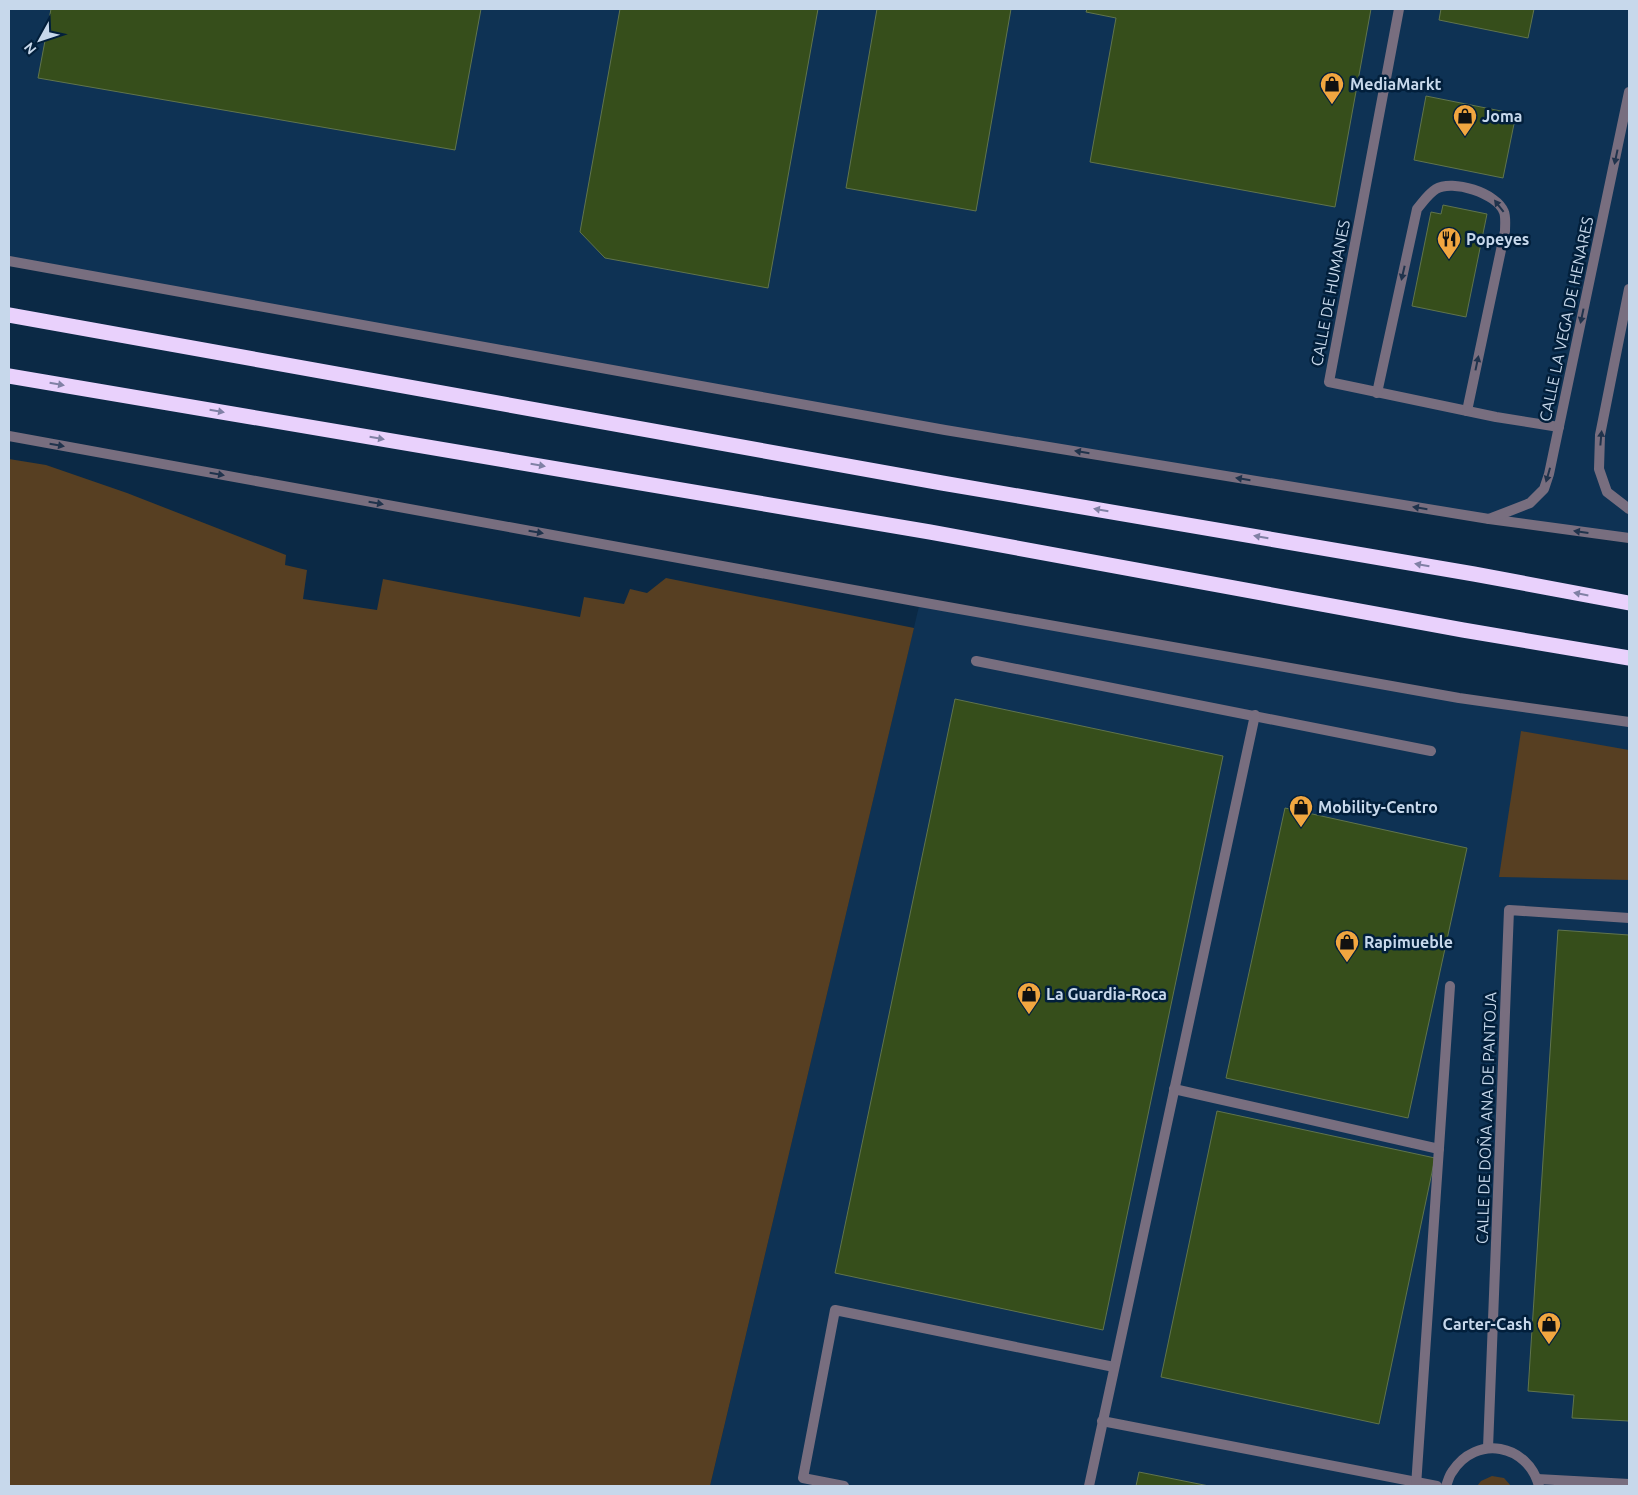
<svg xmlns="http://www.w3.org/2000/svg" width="1638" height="1495" viewBox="0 0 1638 1495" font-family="Ubuntu,sans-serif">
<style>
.built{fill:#0e3254}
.green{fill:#573f22}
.building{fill:#364e1b;stroke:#60744d}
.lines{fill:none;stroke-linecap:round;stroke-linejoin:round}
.service{stroke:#786e7f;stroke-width:10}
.minor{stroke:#786e7f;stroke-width:10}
.motorway{stroke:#e9d1fc;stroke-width:15}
.oneway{fill:#20334c}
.oneway2{fill:#8181a5}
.labels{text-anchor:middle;stroke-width:5;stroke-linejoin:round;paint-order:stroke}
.poi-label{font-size:16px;font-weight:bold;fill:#c7d8eb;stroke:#021f3b;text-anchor:start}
.street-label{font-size:16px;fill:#c7d8eb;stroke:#021f3b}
</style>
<rect width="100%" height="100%" fill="#0b2945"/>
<!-- built -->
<g class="built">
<path d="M9 9H1629V538L945 430 9 261Z"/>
<path d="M920 602 1629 722V1486H710Z"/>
</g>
<!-- green -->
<g class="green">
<path d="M9 459 46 465 127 493 286 555 285 565 307 570 303 599 377 610 383 579 580 617 584 597 624 604 630 589 647 593 666 578 914 628 710 1486H9Z"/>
<path d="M1521 731 1629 750V880L1499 877Z"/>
<path d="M1492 1476 1504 1478 1511 1486H1477L1481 1481Z"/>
</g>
<!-- building -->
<g class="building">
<path d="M51 9H481L455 150 38 78Z"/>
<path d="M620 9H818L768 288 605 258 580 232Z"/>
<path d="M877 9H1011L976 211 846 188Z"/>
<path d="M1087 9H1371L1335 207 1090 162 1116 18 1086 12Z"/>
<path d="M1441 9H1534L1528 38 1439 20Z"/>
<path d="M1426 96 1516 114 1503 178 1414 160Z"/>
<path d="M1443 205 1487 214 1466 317 1412 306 1431 212 1441 214Z"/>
<path d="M955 699 1223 756 1103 1330 835 1273Z"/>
<path d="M1285 808 1467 848 1408 1118 1226 1078Z"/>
<path d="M1558 930 1629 935V1421L1572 1418 1574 1395 1528 1391Z"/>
<path d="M1217 1111 1435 1158 1379 1424 1161 1377Z"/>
<path d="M1139 1472 1209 1486H1136Z"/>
</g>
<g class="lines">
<!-- service -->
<g class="service">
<path d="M1399 9 1329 382 1496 417 1559 427"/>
<path d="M9 261 945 430 1489 519 1629 538"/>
<path d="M1377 393 1417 209C1423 202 1428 194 1436 189 1452 179 1497 193 1504 212 1506 217 1505 226 1505 231L1467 411"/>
<path d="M9 436 920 602 1459 698 1629 722"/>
</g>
<!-- minor -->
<g class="minor">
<path d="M1629 289 1600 435 1599 469 1607 492 1629 509"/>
<path d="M1489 519 1530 503 1544 489 1549 474 1629 92"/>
<path d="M976 661 1431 751"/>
<path d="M1174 1089 1439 1149"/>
<path d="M1102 1421 1437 1486"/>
<path d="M1488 1448 1509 910 1629 918"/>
<path d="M1537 1479 1629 1484"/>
<path d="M844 1486 803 1478 835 1310 1114 1367"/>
<path d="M1089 1486 1255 715"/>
<path d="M1416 1486 1450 986"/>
<path d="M1446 1486C1448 1481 1449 1476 1452 1472 1476 1434 1528 1444 1539 1486"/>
</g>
<!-- motorway -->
<g class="motorway">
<path d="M9 315 942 483 1474 574 1629 603"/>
<path d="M9 376 930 532 1463 630 1629 658"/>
</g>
</g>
<!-- one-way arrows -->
<defs><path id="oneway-solid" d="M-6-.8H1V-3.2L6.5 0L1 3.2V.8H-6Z" transform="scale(1.25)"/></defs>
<g class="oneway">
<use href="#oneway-solid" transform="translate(1616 157) rotate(102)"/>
<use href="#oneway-solid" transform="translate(1499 206) rotate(-128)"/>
<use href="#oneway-solid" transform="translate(1403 273) rotate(103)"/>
<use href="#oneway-solid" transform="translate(1582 316) rotate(102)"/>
<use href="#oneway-solid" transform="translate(1477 363) rotate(-78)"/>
<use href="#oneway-solid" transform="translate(1601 438) rotate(-85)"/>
<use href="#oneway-solid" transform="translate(57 445) rotate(10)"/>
<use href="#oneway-solid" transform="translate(1082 452) rotate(-171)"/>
<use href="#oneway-solid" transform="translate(217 474) rotate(10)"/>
<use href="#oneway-solid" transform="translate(1548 475) rotate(106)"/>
<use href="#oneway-solid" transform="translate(1243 479) rotate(-171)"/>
<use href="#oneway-solid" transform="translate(376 503) rotate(10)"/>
<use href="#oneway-solid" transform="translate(1420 508) rotate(-171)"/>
<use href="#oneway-solid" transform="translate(536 532) rotate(10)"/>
<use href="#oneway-solid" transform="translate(1581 532) rotate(-172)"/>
</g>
<g class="oneway2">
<use href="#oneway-solid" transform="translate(57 384) rotate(10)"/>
<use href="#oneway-solid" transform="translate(217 411) rotate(10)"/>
<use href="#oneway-solid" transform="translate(377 438) rotate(10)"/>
<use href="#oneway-solid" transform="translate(538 465) rotate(10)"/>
<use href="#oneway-solid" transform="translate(1101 510) rotate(-170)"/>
<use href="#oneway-solid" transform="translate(1261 537) rotate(-170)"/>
<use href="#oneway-solid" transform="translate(1422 565) rotate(-170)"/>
<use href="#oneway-solid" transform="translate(1581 594) rotate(-169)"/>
</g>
<!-- icons -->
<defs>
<g id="shop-pin" transform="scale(1.25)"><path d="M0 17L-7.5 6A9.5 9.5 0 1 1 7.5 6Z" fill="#f1a640" stroke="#021f3b"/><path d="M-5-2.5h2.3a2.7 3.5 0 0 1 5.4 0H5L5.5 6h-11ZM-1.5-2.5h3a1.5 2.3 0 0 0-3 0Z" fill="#111"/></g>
<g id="restaurant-pin" transform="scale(1.25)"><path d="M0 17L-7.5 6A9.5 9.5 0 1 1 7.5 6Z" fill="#f1a640" stroke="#021f3b"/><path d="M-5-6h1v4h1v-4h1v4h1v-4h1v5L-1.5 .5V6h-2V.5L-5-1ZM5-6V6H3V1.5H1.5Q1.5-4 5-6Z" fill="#111"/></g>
</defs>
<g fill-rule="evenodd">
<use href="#shop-pin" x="1332" y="84"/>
<use href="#shop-pin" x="1465" y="116"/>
<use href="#restaurant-pin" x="1449" y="239"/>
<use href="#shop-pin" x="1301" y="807"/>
<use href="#shop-pin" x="1347" y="942"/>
<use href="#shop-pin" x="1029" y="994"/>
<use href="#shop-pin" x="1549" y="1324"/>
</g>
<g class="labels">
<!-- poi labels -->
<g class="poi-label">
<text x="1350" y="90">MediaMarkt</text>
<text x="1482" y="122">Joma</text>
<text x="1466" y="245">Popeyes</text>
<text x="1318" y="813">Mobility-Centro</text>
<text x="1364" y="948">Rapimueble</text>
<text x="1046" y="1000">La Guardia-Roca</text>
<text x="1532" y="1330" text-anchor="end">Carter-Cash</text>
</g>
<!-- street labels -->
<g class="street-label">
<text transform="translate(1330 293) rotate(-79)" y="6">CALLE DE HUMANES</text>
<text transform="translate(1566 319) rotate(-78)" y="6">CALLE LA VEGA DE HENARES</text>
<text transform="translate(1486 1118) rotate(-88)" y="6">CALLE DE DOÑA ANA DE PANTOJA</text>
</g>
</g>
<!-- border -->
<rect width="1638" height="1495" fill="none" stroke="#c7d8eb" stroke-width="20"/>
<!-- north arrow -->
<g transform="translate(40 40) rotate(230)" stroke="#021f3b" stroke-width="4" paint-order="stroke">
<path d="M0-4L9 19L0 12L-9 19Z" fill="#c7d8eb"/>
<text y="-8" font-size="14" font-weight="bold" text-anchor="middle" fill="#c7d8eb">N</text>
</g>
</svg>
